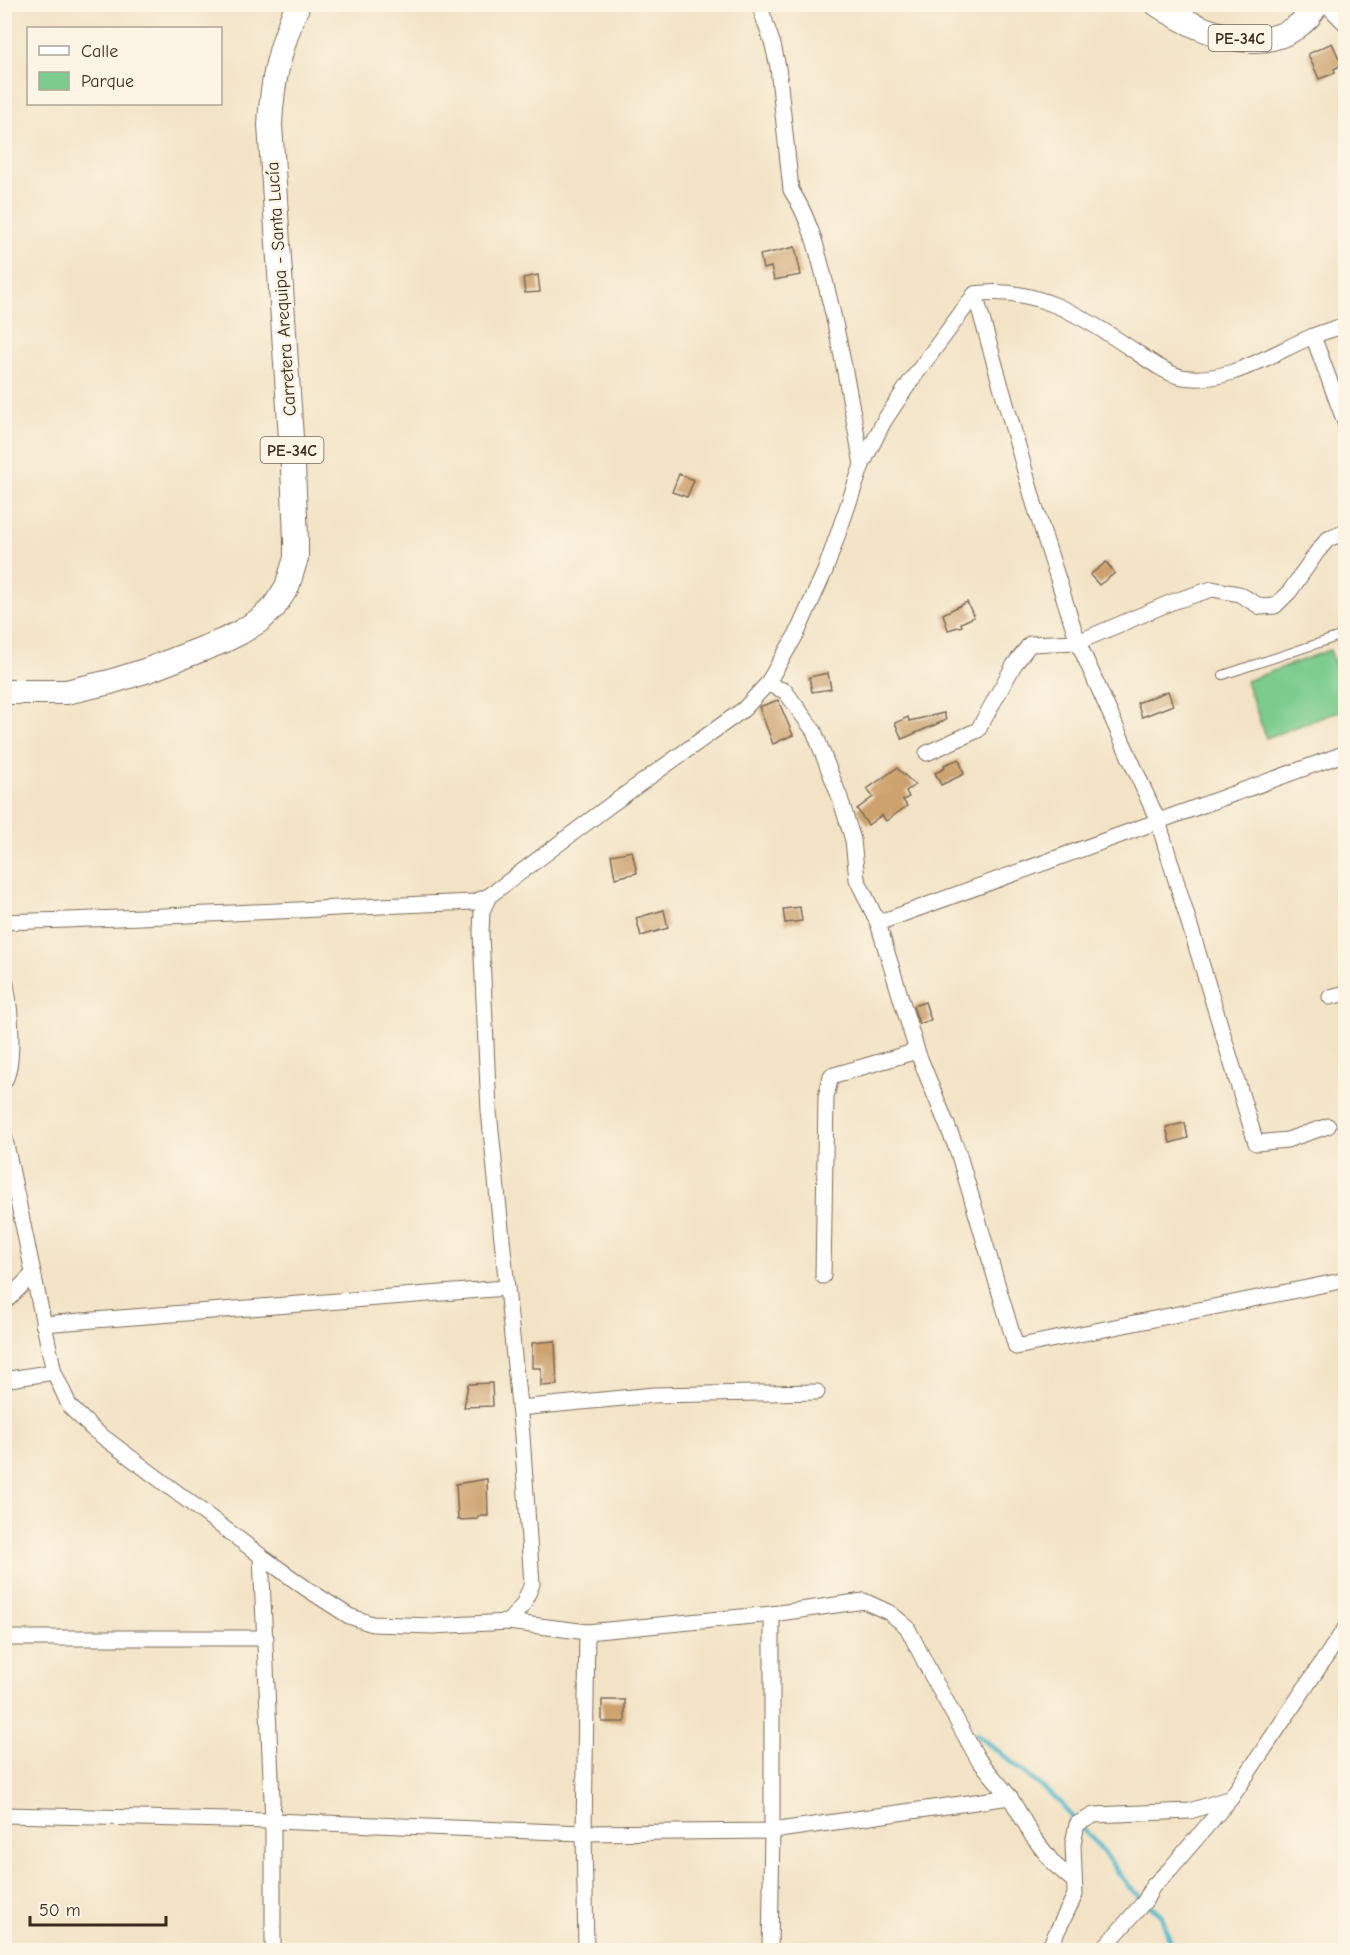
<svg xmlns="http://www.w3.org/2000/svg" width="1350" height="1955" viewBox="0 0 1350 1955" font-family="'Comic Neue',sans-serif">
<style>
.green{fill:#7bcc8d;stroke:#5b7b56;stroke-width:1.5}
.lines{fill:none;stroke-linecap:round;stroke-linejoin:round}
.stream{stroke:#4cb6c9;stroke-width:5}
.building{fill:#cda26e}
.lane-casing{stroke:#7b6b59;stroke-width:10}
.street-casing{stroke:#7b6b59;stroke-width:17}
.primary-casing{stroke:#7b6b59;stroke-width:26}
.lane{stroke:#fff;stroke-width:8}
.street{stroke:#fff;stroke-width:15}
.primary{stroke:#fff;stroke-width:24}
.labels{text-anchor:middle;stroke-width:5;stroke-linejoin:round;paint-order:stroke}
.shield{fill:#fcf5e5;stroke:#75675a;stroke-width:1.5}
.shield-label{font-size:16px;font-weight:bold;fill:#3b2a1e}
.street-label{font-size:18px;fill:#3b2a1e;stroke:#fcf5e5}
</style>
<rect width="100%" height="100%" fill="#fcf5e5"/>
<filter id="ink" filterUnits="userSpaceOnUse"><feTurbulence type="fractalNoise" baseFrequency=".0167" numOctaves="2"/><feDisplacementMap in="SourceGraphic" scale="12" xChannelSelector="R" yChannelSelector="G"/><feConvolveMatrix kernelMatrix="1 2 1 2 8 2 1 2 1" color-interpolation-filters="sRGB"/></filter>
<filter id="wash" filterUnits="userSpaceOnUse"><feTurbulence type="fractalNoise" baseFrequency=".008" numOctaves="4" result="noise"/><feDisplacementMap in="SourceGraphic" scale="24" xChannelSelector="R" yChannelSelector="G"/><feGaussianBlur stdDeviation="1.35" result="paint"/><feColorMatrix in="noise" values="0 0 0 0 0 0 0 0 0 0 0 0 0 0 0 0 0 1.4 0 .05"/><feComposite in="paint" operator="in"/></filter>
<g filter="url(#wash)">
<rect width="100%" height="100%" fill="#f3e3c6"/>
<!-- green -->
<path class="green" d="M1330 650 1345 694V709L1266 738 1246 681Z"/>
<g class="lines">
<!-- stream -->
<path class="stream" d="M977 1734 1061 1803 1077 1824 1095 1841 1130 1888 1161 1915 1171 1944 1182 1950"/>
</g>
<g id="blocks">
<!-- building -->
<g class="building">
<path d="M1332 43 1342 65 1334 69 1335 73 1319 79 1308 54Z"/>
<path d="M795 247 801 275 774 280 771 267 763 269 760 255Z"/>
<path d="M538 275 540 292 525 293 523 278Z"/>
<path d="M679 474 694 480 687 497 672 492Z"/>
<path d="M1106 562 1115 573 1099 585 1090 575Z"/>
<path d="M967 602 974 617 961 623 962 626 948 630 943 614Z"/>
<path d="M828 673 831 689 812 692 809 677Z"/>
<path d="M1168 691 1173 705 1142 717 1137 703Z"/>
<path d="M778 700 793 735 773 744 759 707Z"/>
<path d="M944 713 946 720 902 739 895 723 908 717 909 721Z"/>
<path d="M959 759 964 774 941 785 935 773 945 768 944 765Z"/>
<path d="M897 768 915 785 906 791 909 797 903 800 907 806 886 821 882 815 868 825 857 809 873 797 867 789Z"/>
<path d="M632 851 637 873 615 878 611 855Z"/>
<path d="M800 907 802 921 785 923 783 909Z"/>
<path d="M664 910 668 928 641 936 636 918Z"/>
<path d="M925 1002 931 1020 919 1024 913 1006Z"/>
<path d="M1185 1123 1188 1138 1170 1143 1166 1127Z"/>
<path d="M555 1341 557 1385 541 1386V1368H532V1343Z"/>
<path d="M492 1383 493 1406 464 1407 468 1384Z"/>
<path d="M487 1479 488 1516H478V1519L458 1520 456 1484Z"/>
<rect x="602" y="1700" width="23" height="22"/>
</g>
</g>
</g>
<g filter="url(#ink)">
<use href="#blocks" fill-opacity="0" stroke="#7b6b59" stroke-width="1.5"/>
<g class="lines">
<!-- lane casing -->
<g class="lane-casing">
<path id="lane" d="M1223 675 1346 634"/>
</g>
<!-- street casing -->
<g class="street-casing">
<g id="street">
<path d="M763 4 762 13 773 45 778 67 791 190C812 222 819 257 828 293 842 350 852 407 862 465"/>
<path d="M1326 4 1346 24"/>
<path d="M975 294 1036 510 1078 642 1158 821 1256 1143 1287 1140 1328 1126"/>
<path d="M1313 336 1346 425"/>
<path d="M767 684 785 691 814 731 840 798 853 840 857 879 878 923 917 1051 958 1152 1016 1347 1346 1280"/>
<path d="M927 753 978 730 1014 665 1030 644 1078 642 1172 602 1212 589 1239 594 1261 607 1275 606 1290 591 1317 552 1328 539 1346 532"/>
<path d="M4 922C161 918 318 908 474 902L489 896"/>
<path d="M878 923 1346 753"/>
<path d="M4 975C10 999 16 1062 4 1082"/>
<path d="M1330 997 1346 993"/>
<path d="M4 1135 54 1372 70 1407 94 1430 261 1556 307 1589 349 1616 372 1624 433 1626 508 1622 523 1605 532 1584 522 1435 489 1111 481 933 482 911 489 896 609 806 744 709 767 684 797 633 825 571 862 465 884 421 910 382 975 294C1034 285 1084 317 1130 348 1144 357 1166 374 1182 377 1227 385 1272 353 1311 337 1322 332 1334 329 1346 325"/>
<path d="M823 1276 826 1097 831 1076 917 1051"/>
<path d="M4 1303 33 1274"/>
<path d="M43 1324 506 1288"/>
<path d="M4 1380 54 1372"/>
<path d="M519 1408 654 1395 817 1392"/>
<path d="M261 1556 273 1821V1950"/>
<path d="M508 1622 587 1632 772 1614 864 1601 890 1613 907 1627 931 1674 978 1759 1010 1797 1033 1837 1054 1864 1074 1881"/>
<path d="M4 1638H266"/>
<path d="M4 1815 273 1821 584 1833 772 1831 1010 1797"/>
<path d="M586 1950 584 1833 587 1632"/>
<path d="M770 1950 772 1831V1614"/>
<path d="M1048 1950 1075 1895 1073 1844 1077 1824 1094 1815 1190 1811 1231 1798"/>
<path d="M1102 1950 1145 1901 1153 1886 1170 1869 1231 1798 1346 1627"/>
</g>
</g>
<!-- primary casing -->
<g class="primary-casing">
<g id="primary">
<path d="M1157 4C1194 29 1254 56 1295 28 1304 22 1312 15 1316 4"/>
<path d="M4 692H66L110 682 148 670 223 641 241 632 260 620 274 607 287 587 296 558V540L293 467 270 125C272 80 280 46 298 4"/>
</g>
</g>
<!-- lane -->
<use href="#lane" class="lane"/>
<!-- street -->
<use href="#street" class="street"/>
<!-- primary -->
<use href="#primary" class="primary"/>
</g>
</g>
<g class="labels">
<!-- shield labels -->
<g class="shield">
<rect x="1208.5" y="25" width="63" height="26" rx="4.5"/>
<rect x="260.5" y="437" width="63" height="26" rx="4.5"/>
</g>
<g class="shield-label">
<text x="1240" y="44">PE-34C</text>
<text x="292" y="456">PE-34C</text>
</g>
<!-- street labels -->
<g class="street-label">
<text transform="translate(281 289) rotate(-94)" y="6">Carretera Arequipa - Santa Lucía</text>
</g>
</g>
<!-- margin -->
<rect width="1350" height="1955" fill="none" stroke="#fcf5e5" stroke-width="24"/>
<!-- legend -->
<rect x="27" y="27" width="195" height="78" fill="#fcf5e5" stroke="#afa495" stroke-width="1.5"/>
<rect x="39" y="46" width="30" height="9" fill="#ffffff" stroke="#afa495" stroke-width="1.5"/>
<text x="81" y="57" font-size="18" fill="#3b2a1e">Calle</text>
<rect x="39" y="72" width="30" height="18" fill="#7bcc8d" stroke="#afa495" stroke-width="1.5"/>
<text x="81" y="87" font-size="18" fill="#3b2a1e">Parque</text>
<!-- scale -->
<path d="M30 1916v9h136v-9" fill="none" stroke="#3b2a1e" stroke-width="3"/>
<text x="39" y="1916" font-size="18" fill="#3b2a1e" stroke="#fcf5e5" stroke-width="4.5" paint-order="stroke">50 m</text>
</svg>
